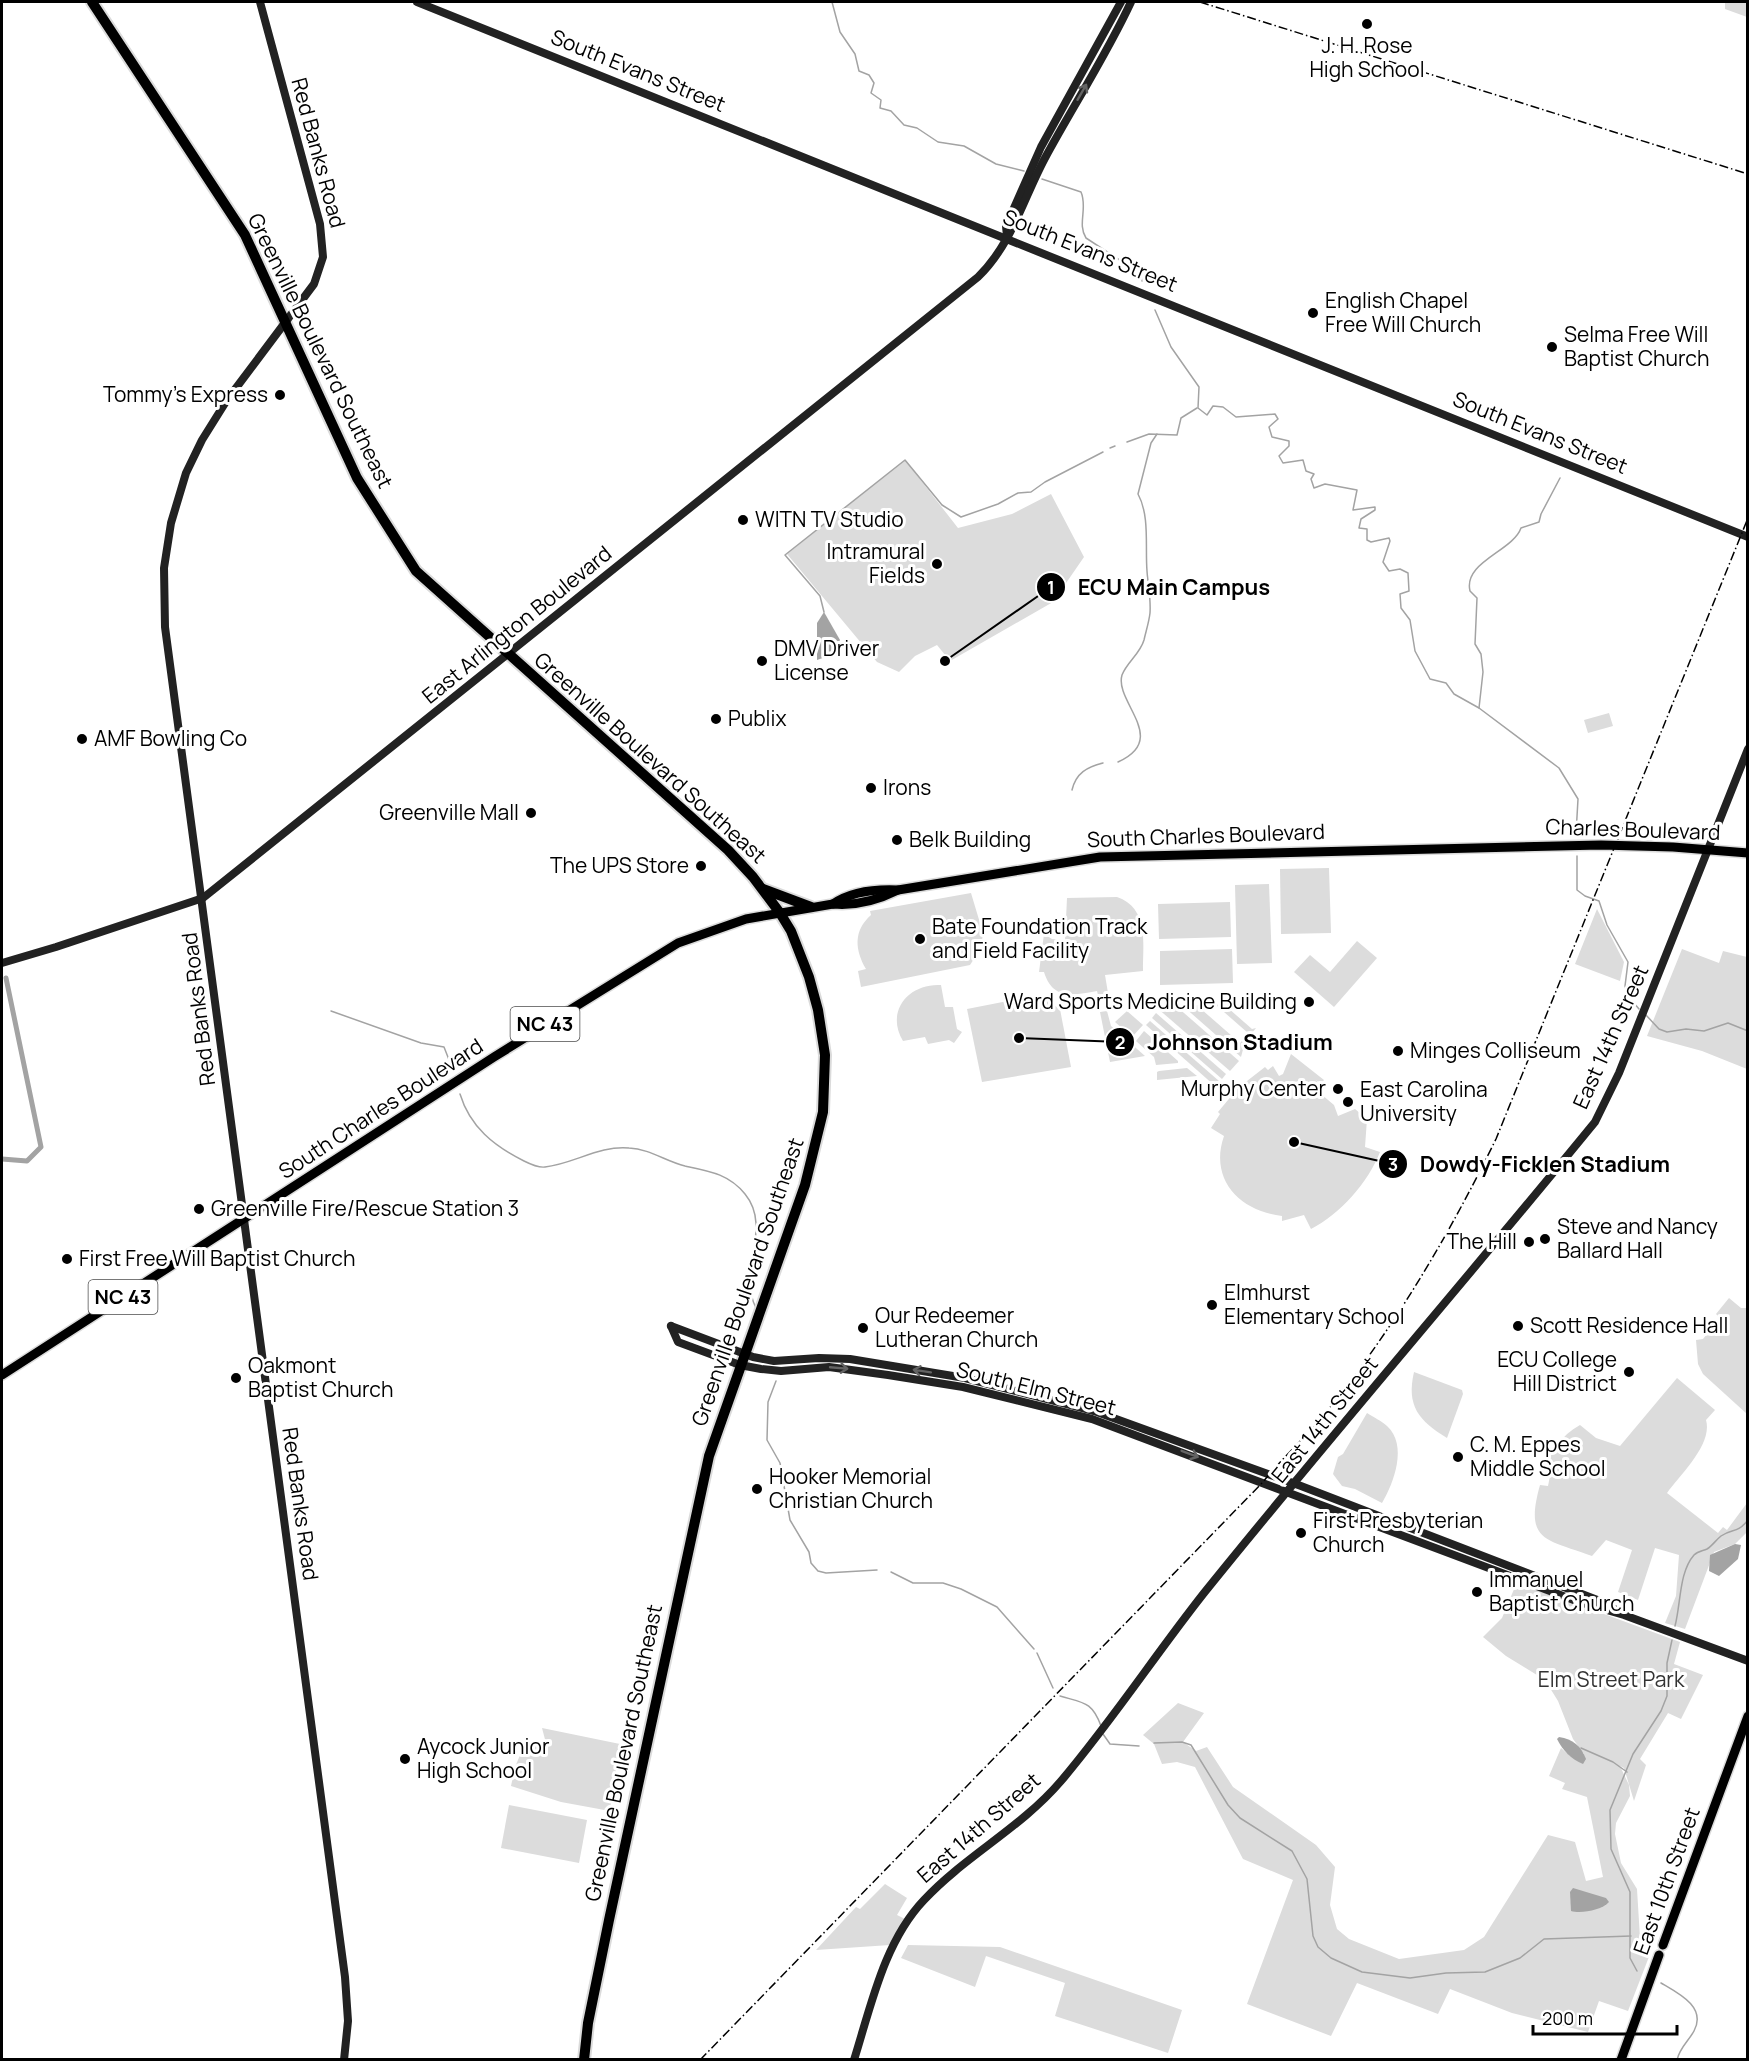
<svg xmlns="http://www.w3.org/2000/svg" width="1749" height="2061" viewBox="0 0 1749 2061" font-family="Manrope,sans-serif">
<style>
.green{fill:#dcdcdc}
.water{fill:#a3a3a3}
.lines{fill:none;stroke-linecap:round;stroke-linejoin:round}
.stream{stroke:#a3a3a3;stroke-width:1.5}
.canal{stroke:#a3a3a3;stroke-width:5}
.primary-casing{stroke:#dbdbdb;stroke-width:12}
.highway-casing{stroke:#dbdbdb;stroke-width:14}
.secondary{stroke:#222;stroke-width:8}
.primary{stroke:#000;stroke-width:9}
.highway{stroke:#000;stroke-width:10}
.rail{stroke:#000;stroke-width:1.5;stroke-dasharray:9 3 1.5 3;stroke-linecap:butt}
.oneway{stroke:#646464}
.poi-dot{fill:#000;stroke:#fff;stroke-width:2}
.labels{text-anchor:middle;stroke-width:6;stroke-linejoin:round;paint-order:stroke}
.shield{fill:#fff;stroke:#4c4c4c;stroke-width:1.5}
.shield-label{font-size:20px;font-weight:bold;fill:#000}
.poi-label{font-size:21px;fill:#000;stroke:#fff;text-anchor:start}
.street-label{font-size:21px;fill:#000;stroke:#fff}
.park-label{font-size:21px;fill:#333;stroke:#fff}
.leader{fill:none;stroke:#000;stroke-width:2}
.callout-dot{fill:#000;stroke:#fff;stroke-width:2}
.mark-label{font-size:18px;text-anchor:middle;font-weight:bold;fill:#fff}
.callout-label{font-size:22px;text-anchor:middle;font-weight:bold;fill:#000;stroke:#fff;stroke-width:6;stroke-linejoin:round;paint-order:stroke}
</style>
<rect width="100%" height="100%" fill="#fff"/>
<!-- green -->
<g class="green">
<path d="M1725 2H1747V17L1725 9Z"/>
<path d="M905 460 958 528 1012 514 1051 494 1084 557 1053 602 950 661 937 645 915 656 899 672 877 662 787 554Z"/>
<path d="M1609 713 1613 726 1588 733 1584 720Z"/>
<path d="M1329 868 1331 933 1281 934 1280 869Z"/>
<path d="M1269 884 1272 963 1237 964 1235 885Z"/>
<path d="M971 893 983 933 981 948 970 965 861 987 858 971 866 969C855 950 853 931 871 915L870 911Z"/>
<path d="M1117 897C1149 908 1143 943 1143 971L1105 975 1108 993 1098 995 1097 991C1074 995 1053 1001 1044 972H1039L1044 934 1052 939 1065 940 1067 898Z"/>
<path d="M1230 902 1231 937 1159 939 1158 904Z"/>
<path d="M1597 909 1624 962 1620 981 1575 964Z"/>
<path d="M1357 941 1377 958 1334 1007 1294 972 1310 955 1330 972Z"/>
<path d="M1232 949 1233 983 1160 985V951Z"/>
<path d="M1682 949 1719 963 1723 951 1747 957V1069L1702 1051 1647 1036Z"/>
<path d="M941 985 945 1007H953L957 1029 962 1032 954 1043 949 1040 928 1044 925 1037 903 1041C885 1011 909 983 941 985Z"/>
<path d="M1038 995 1060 1009 1071 1067 982 1082 967 1009Z"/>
<path d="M1230 1004 1228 1008 1252 1029 1256 1028 1248 1038V1033L1216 1005 1213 1008 1210 1005Z"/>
<path d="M1203 1005 1201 1009 1240 1043 1243 1040 1245 1042 1241 1057 1183 1006Z"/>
<path d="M1176 1006 1239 1061 1230 1071 1156 1007Z"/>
<path d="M1107 1011 1111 1026 1145 1056 1110 1062 1100 1012Z"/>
<path d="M1127 1011 1143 1025 1132 1037 1115 1022Z"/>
<path d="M1156 1013 1226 1074 1222 1079 1152 1018Z"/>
<path d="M1150 1021 1219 1081 1215 1086 1146 1025Z"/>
<path d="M1144 1031 1178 1061V1063L1156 1065 1154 1057 1136 1041Z"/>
<path d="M1291 1054 1324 1080 1321 1084 1316 1080 1319 1084 1315 1089 1334 1105 1338 1116 1355 1109 1367 1119 1365 1147 1380 1152C1368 1183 1340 1214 1311 1229L1304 1215 1282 1221V1216C1239 1211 1209 1179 1224 1136L1211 1128 1220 1114 1218 1112 1238 1088 1265 1067 1268 1070 1273 1066 1279 1076 1283 1074Z"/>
<path d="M1187 1068 1197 1076 1157 1080V1072L1159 1071Z"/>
<path d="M1729 1298 1741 1308H1747V1414L1703 1374 1698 1364 1696 1340 1703 1339 1720 1318 1716 1314Z"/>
<path d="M1414 1372 1462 1390 1463 1394 1447 1438C1419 1421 1406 1406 1414 1372Z"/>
<path d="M1677 1378 1715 1410 1706 1420C1713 1444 1680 1475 1667 1493L1718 1533 1723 1527 1727 1530 1747 1503V1532L1735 1544 1714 1552 1685 1629 1665 1623 1676 1596 1679 1555 1655 1548 1638 1600 1618 1592 1632 1550 1606 1540 1592 1556C1546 1539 1524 1542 1540 1485L1548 1486 1550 1476 1544 1474C1549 1454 1561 1435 1580 1425L1596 1438 1620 1446Z"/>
<path d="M1367 1413C1373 1417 1382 1421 1387 1426 1408 1445 1394 1483 1382 1503L1355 1489 1342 1486 1333 1474 1338 1457 1343 1454Z"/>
<path d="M1517 1582 1680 1642 1674 1664 1703 1675 1681 1719 1668 1713 1640 1759 1646 1765 1634 1801 1624 1768 1620 1766 1629 1785 1630 1796 1616 1823 1615 1834 1621 1863 1637 1889 1640 1938 1652 1949 1628 2011 1599 2001 1588 2032 1512 2013 1450 1989 1438 2014 1357 1983 1331 2036 1247 2004 1293 1880 1243 1859 1195 1767 1177 1762 1162 1764 1154 1744 1143 1735 1178 1703 1204 1713 1183 1742 1196 1751 1207 1747 1233 1787 1316 1845 1335 1867 1330 1905 1337 1929 1349 1939 1399 1959 1464 1950 1484 1937 1548 1835 1575 1842 1586 1881 1603 1877 1587 1797 1562 1789 1565 1783 1549 1776 1561 1748 1570 1756 1584 1754 1573 1739 1558 1701 1545 1680 1506 1656 1483 1637 1502 1618Z"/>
<path d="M542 1728 620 1744 610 1811 561 1802 511 1786 515 1767 526 1741 547 1747Z"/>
<path d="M509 1805 587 1820 579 1863 501 1848Z"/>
<path d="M885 1884 907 1898 897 1915 905 1919 890 1945 816 1950 856 1907 860 1909Z"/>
<path d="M908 1945 1000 1947 1182 2010 1168 2053 1055 2016 1065 1983 986 1956 975 1987 901 1958Z"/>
</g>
<!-- water -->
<g class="water">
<path d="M824 612 840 640 831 655 817 660V623Z"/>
<path d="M1735 1544 1741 1545 1738 1559 1719 1576 1709 1571 1710 1555Z"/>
<path d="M1559 1737C1573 1739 1581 1746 1586 1759L1583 1764C1571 1759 1563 1751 1557 1739Z"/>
<path d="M1573 1888 1606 1898 1609 1902C1602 1910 1581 1914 1571 1911L1570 1892Z"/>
</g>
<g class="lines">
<!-- stream -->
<g class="stream">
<path d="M832 2 840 32 855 54 859 71 869 75 874 83 871 93 881 100 880 108 891 111 904 125 917 128 938 142 964 146 996 164 1024 171"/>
<path d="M1042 179 1081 192C1088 208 1077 224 1086 238L1141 274 1142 281"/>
<path d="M1155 310 1171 347 1199 387 1198 408 1207 415 1213 406 1223 407 1236 417 1275 414 1278 419 1269 427 1272 437 1289 441V446L1279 456 1283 463 1303 460 1306 471 1314 474 1311 479 1314 488 1325 484 1357 490 1353 510 1375 507V510L1361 519 1359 528 1367 529V540L1371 542 1389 538 1390 541 1383 562 1389 571 1400 569 1408 573 1409 591 1400 594 1401 608 1410 620 1415 651 1430 679 1446 683 1454 694 1479 708 1559 768 1578 799 1576 834"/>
<path d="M1127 442 1149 434 1177 435 1181 418 1197 408"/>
<path d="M1110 448 1115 446"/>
<path d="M824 612 820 596 785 555 905 460 942 505 961 517 998 504 1018 493 1031 492 1045 482 1103 452"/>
<path d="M1479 708 1483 672 1481 654 1475 644 1477 598 1470 591C1463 562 1513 551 1521 528L1539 522 1541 514 1560 478"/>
<path d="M1118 762C1170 739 1114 702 1122 675 1127 662 1140 654 1144 640 1146 631 1149 622 1150 613 1151 598 1148 585 1147 571 1145 547 1150 516 1138 494L1151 443 1157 434"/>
<path d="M1072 790C1076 773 1087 767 1103 763"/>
<path d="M1577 856V890L1585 896 1599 901 1607 925 1628 962 1625 986 1628 996 1639 1009"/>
<path d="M331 1011 421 1043 444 1047 453 1070"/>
<path d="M1645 1014 1659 1029 1667 1032 1686 1029 1704 1031 1728 1023 1748 1031"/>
<path d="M460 1094C470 1127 494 1146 524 1161 530 1164 538 1168 545 1167 573 1164 600 1145 629 1148 650 1149 665 1161 685 1166 709 1171 729 1174 745 1194 773 1228 737 1272 756 1308"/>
<path d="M776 1381 768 1402 767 1440 780 1463 790 1520 809 1552 811 1563 818 1571 826 1573 877 1570"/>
<path d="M891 1572 913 1583H943L961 1589 997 1607 1034 1649"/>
<path d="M1675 1626C1681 1603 1679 1572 1694 1555 1698 1551 1702 1551 1707 1549 1712 1546 1716 1540 1721 1536 1732 1528 1737 1534 1748 1520"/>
<path d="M1037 1653 1053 1688"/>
<path d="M1060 1696C1083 1703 1092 1701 1101 1726"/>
<path d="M1103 1734 1110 1744 1139 1746"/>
<path d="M1154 1743 1182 1742 1191 1745 1228 1805 1240 1818 1292 1851 1307 1879 1313 1936 1318 1947 1331 1958 1362 1972 1410 1978 1446 1973 1485 1972 1520 1958 1544 1939 1631 1936"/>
<path d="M1581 1748 1613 1762 1627 1772"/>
<path d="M1637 1971 1630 1958V1892L1611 1849 1610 1810 1633 1754 1661 1711 1667 1696V1663L1672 1640"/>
<path d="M1661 1983C1678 1993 1707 2007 1694 2031 1688 2042 1680 2047 1677 2060"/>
</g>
<!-- canal -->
<path class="canal" d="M2 1159 27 1161 41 1147 6 978"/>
<!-- primary casing -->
<g class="primary-casing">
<g id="primary">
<path d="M833 904C852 891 876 889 898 890L1100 857 1601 845 1673 847 1748 853"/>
<path d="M2 1375 494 1057 678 943 746 919 833 904C855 906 878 900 898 890"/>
<path d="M1663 1945 1748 1716"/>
<path d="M1621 2060 1659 1955"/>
</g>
</g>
<!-- highway casing -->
<g class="highway-casing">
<g id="highway">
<path d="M92 2 245 235 357 478 416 571 728 850 753 877 780 913 791 931 809 977 818 1010 825 1055 823 1112 805 1185 709 1456 609 1920 588 2023 584 2060"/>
<path d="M763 889 811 907"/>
</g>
</g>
<!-- secondary -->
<g class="secondary">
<path d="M260 2 320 224 323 257 314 284 227 400 202 440 186 473 171 523 164 568 165 627 345 1977 348 2021 344 2060"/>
<path d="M417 2 1748 537"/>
<path d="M1007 237 1006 226 1041 147 1121 2"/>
<path d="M2 963 56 947 203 898 978 277C1012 244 1023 199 1045 158 1073 106 1106 56 1131 2"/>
<path d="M671 1326 678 1342 740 1365 761 1369 781 1371 829 1367 888 1375 963 1387 1092 1419 1579 1602 1624 1615 1748 1661"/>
<path d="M671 1326 753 1357 774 1361 819 1358 850 1359 965 1378 1094 1411 1301 1486 1600 1601 1616 1610"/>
<path d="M854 2060C871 2006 884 1942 924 1900 965 1856 1021 1828 1061 1781 1112 1721 1155 1655 1204 1593 1332 1434 1466 1280 1595 1122L1619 1073 1748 749"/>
</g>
<!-- primary -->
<use href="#primary" class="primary"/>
<!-- highway -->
<use href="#highway" class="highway"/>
<!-- rail -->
<g class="rail">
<path d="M1200 2 1748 174"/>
<path d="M700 2060 1263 1482C1283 1457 1307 1436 1327 1411 1395 1327 1449 1235 1496 1139L1748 518"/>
</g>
</g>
<!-- one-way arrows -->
<defs><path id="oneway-shaft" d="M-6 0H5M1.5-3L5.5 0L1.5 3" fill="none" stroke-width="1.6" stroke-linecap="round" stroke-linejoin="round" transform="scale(1.5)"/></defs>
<g class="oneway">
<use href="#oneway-shaft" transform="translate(1082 92) rotate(-60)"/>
<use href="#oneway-shaft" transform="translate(839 1368) rotate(5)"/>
<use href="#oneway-shaft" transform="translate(922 1371) rotate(-171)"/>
<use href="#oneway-shaft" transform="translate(1190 1454) rotate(21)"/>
</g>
<!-- markers -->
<g class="poi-dot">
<circle cx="1367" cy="24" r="6"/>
<circle cx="1313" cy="313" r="6"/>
<circle cx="1552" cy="347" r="6"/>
<circle cx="280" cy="395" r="6"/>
<circle cx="743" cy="520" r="6"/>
<circle cx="937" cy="564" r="6"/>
<circle cx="762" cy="661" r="6"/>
<circle cx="716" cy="719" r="6"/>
<circle cx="82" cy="739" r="6"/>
<circle cx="871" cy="788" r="6"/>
<circle cx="531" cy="813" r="6"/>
<circle cx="897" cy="840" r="6"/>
<circle cx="701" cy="866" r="6"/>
<circle cx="920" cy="939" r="6"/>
<circle cx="1309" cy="1002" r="6"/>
<circle cx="1398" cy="1051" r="6"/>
<circle cx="1338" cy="1089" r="6"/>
<circle cx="1348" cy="1102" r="6"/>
<circle cx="199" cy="1209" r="6"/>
<circle cx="1545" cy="1239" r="6"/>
<circle cx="1529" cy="1242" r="6"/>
<circle cx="67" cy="1259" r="6"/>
<circle cx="1212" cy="1305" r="6"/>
<circle cx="1518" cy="1326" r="6"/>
<circle cx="863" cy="1328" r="6"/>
<circle cx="1629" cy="1372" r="6"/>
<circle cx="236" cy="1378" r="6"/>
<circle cx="1458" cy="1457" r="6"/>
<circle cx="757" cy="1489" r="6"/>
<circle cx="1301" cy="1533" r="6"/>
<circle cx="1477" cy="1592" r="6"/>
<circle cx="405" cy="1759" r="6"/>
</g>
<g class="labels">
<!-- shield labels -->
<g class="shield">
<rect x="510.5" y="1007" width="69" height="34" rx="4.5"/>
<rect x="88.5" y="1280" width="69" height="34" rx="4.5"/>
</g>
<g class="shield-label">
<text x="545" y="1031">NC 43</text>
<text x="123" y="1304">NC 43</text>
</g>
<!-- poi labels -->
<g class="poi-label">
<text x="1367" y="53" text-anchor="middle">J. H. Rose<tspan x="1367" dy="24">High School</tspan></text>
<text x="1325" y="308">English Chapel<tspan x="1325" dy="24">Free Will Church</tspan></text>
<text x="1564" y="342">Selma Free Will<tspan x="1564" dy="24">Baptist Church</tspan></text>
<text x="268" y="402" text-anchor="end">Tommy's Express</text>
<text x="755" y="527">WITN TV Studio</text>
<text x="925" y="559" text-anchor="end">Intramural<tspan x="925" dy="24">Fields</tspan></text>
<text x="774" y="656">DMV Driver<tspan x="774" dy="24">License</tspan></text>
<text x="728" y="726">Publix</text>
<text x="94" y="746">AMF Bowling Co</text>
<text x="883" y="795">Irons</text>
<text x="519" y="820" text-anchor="end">Greenville Mall</text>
<text x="909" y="847">Belk Building</text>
<text x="689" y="873" text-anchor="end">The UPS Store</text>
<text x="932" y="934">Bate Foundation Track<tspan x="932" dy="24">and Field Facility</tspan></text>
<text x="1297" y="1009" text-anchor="end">Ward Sports Medicine Building</text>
<text x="1410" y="1058">Minges Colliseum</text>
<text x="1326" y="1096" text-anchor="end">Murphy Center</text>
<text x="1360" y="1097">East Carolina<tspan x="1360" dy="24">University</tspan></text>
<text x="211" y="1216">Greenville Fire/Rescue Station 3</text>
<text x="1557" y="1234">Steve and Nancy<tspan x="1557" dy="24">Ballard Hall</tspan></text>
<text x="1517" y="1249" text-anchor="end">The Hill</text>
<text x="79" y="1266">First Free Will Baptist Church</text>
<text x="1224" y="1300">Elmhurst<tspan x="1224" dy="24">Elementary School</tspan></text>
<text x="875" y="1323">Our Redeemer<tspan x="875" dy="24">Lutheran Church</tspan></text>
<text x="1530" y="1333">Scott Residence Hall</text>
<text x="1617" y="1367" text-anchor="end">ECU College<tspan x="1617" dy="24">Hill District</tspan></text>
<text x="248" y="1373">Oakmont<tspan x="248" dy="24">Baptist Church</tspan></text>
<text x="1470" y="1452">C. M. Eppes<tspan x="1470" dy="24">Middle School</tspan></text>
<text x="769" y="1484">Hooker Memorial<tspan x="769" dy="24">Christian Church</tspan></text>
<text x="1313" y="1528">First Presbyterian<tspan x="1313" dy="24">Church</tspan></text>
<text x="1489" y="1587">Immanuel<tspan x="1489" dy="24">Baptist Church</tspan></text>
<text x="417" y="1754">Aycock Junior<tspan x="417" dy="24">High School</tspan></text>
</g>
<!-- street labels -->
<g class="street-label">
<text transform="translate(638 71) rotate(22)" y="7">South Evans Street</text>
<text transform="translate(318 153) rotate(75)" y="7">Red Banks Road</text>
<text transform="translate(1090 251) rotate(22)" y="7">South Evans Street</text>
<text transform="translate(320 351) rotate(64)" y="7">Greenville Boulevard Southeast</text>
<text transform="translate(1540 433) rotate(22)" y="7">South Evans Street</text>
<text transform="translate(517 625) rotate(-39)" y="7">East Arlington Boulevard</text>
<text transform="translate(650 758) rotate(42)" y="7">Greenville Boulevard Southeast</text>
<text transform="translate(1633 830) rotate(2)" y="7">Charles Boulevard</text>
<text transform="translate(1206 836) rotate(-2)" y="7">South Charles Boulevard</text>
<text transform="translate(199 1009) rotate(-97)" y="7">Red Banks Road</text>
<text transform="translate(1611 1037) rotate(-66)" y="7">East 14th Street</text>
<text transform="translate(381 1109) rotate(-33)" y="7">South Charles Boulevard</text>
<text transform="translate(748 1282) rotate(-71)" y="7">Greenville Boulevard Southeast</text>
<text transform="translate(1036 1389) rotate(14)" y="7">South Elm Street</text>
<text transform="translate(1325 1420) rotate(-51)" y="7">East 14th Street</text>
<text transform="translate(300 1504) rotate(82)" y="7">Red Banks Road</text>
<text transform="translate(624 1753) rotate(-78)" y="7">Greenville Boulevard Southeast</text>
<text transform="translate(979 1828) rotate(-41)" y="7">East 14th Street</text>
<text transform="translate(1667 1881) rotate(-70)" y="7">East 10th Street</text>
</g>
<!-- park labels -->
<g class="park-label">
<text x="1611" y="1687">Elm Street Park</text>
</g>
</g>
<!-- callouts -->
<path class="leader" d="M945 661L1051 587M1019 1038L1120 1042M1294 1142L1393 1164"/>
<g class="callout-dot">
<circle cx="945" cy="661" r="6"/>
<circle cx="1019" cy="1038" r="6"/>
<circle cx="1294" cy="1142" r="6"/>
<circle cx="1051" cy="587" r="15"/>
<circle cx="1120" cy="1042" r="15"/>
<circle cx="1393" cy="1164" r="15"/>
</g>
<g class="mark-label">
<text x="1051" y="594">1</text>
<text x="1120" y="1049">2</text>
<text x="1393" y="1171">3</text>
</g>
<g class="callout-label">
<text x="1174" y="595">ECU Main Campus</text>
<text x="1240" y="1050">Johnson Stadium</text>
<text x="1545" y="1172">Dowdy-Ficklen Stadium</text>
</g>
<!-- border -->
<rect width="1749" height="2061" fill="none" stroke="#000000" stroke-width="6"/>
<!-- scale -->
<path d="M1533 2025v9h144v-9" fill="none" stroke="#000000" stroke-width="3"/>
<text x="1542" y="2025" font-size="18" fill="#000000" stroke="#ffffff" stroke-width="4.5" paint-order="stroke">200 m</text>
</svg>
